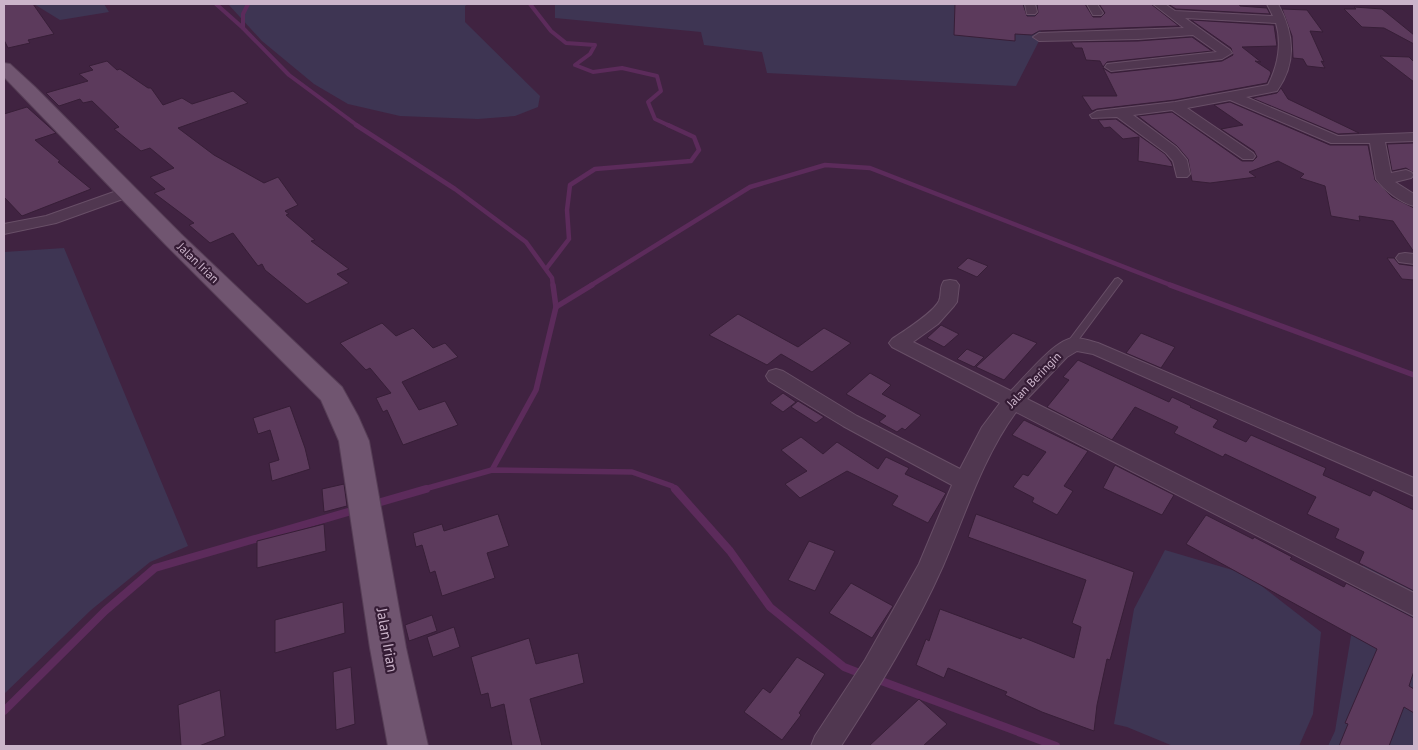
<svg xmlns="http://www.w3.org/2000/svg" width="1418" height="750" viewBox="0 0 1418 750" font-family="'PT Sans',sans-serif">
<style>
.green{fill:#3e3553}
.lines{fill:none;stroke-linecap:round;stroke-linejoin:round}
.stream-far3{stroke:#5c2b5b;stroke-width:4}
.stream-far2{stroke:#5c2b5b;stroke-width:4.5}
.stream-far1{stroke:#5c2b5b;stroke-width:5.5}
.stream{stroke:#5c2b5b;stroke-width:8}
.building{fill:#5c3a5c;stroke:#371e37}
.lane-casing{stroke:#684f67;stroke-width:2}
.street-casing{stroke:#684f67;stroke-width:2}
.primary-casing{stroke:#563e56;stroke-width:2}
.lane{fill:#503750;fill-rule:evenodd}
.street{fill:#503750;fill-rule:evenodd}
.primary{fill:#705570;fill-rule:evenodd}
.labels{text-anchor:middle;stroke-width:4.5;stroke-linejoin:round;paint-order:stroke}
.street-label{font-size:12px;fill:#cbb4ca;stroke:#351c35}
.near-street-label{font-size:15px;fill:#cbb4ca;stroke:#351c35}
</style>
<rect width="100%" height="100%" fill="#402341"/>
<!-- green -->
<g class="green">
<path d="M34 4H104L109 12 60 20Z"/>
<path d="M228 4H468L465 6V22L540 96 538 107 515 116 478 119 400 116 348 104 314 84 262 41Z"/>
<path d="M555 4H1063L1068 9 1033 8 1042 35 1016 86 767 73 762 52 704 45 701 32 555 18Z"/>
<path d="M64 248 188 546 150 562 91 610 4 694V252Z"/>
<path d="M1391 534 1414 537V746H1328L1335 731 1363 565Z"/>
<path d="M1165 550 1246 574 1321 632 1313 714 1299 746H1173L1127 727 1114 724 1134 609Z"/>
</g>
<g class="lines">
<!-- stream-far3 -->
<g class="stream-far3">
<path d="M216 4 243 28 289 75 358 126"/>
<path d="M530 4 551 31 566 43 595 45 590 54 575 65 593 72 622 68 657 76 661 91 648 102 655 119 670 126"/>
<path d="M243 28V14L248 4"/>
</g>
<!-- stream-far2 -->
<g class="stream-far2">
<path d="M356 125 455 189 526 242 552 278 553 286"/>
<path d="M546 269 569 239 567 210 570 185 595 169 691 161 699 150 694 137 668 125"/>
<path d="M590 286 750 187 825 165 870 168 1173 286"/>
</g>
<!-- stream-far1 -->
<g class="stream-far1">
<path d="M553 285 556 307"/>
<path d="M1170 285 1414 375"/>
<path d="M492 470 536 390 556 307 592 285"/>
<path d="M421 490 492 470 632 472 672 486 676 490"/>
</g>
<!-- stream -->
<g class="stream">
<path d="M675 489 730 551 770 607 844 667 862 674"/>
<path d="M374 504 426 489"/>
<path d="M876 679 1056 746"/>
<path d="M4 711 105 611 155 568 355 510"/>
</g>
</g>
<!-- building -->
<g class="building">
<path d="M4 4H33L54 34 28 40 30 43 8 48 4 40Z"/>
<path d="M955 4H1023L1027 16H1035L1038 13 1037 4H1085L1093 17H1101L1105 13 1099 4H1151L1179 26 1039 31 1032 35 1015 34V41L954 35Z"/>
<path d="M1168 4H1239L1240 6 1267 8 1270 14 1176 9Z"/>
<path d="M1354 7 1382 9 1414 35V44L1384 28 1362 27 1344 9H1356Z"/>
<path d="M1282 9 1307 10 1323 32 1310 31 1324 62 1321 61 1325 68 1307 66 1303 59 1293 58 1292 36Z"/>
<path d="M1191 20 1274 25 1277 46 1242 47 1261 62 1255 61 1270 71 1271 73 1267 83 1175 100 1097 109 1092 111 1082 96H1117L1103 68 1111 73 1222 61 1233 55 1231 48Z"/>
<path d="M1192 37 1212 51 1107 62 1103 67 1100 61 1086 60 1082 48H1075L1071 42 1138 41Z"/>
<path d="M1380 56 1409 57 1414 62V82Z"/>
<path d="M107 61 117 70 120 69 148 88H151L163 105 182 98 192 104 233 91 248 103 178 128 214 155 264 183 278 177 298 205 285 211 289 214 286 215 315 240 311 241 349 269 337 274 349 283 307 304 265 270 262 264 258 266 233 233 210 243 189 225 194 223 154 193 165 189 150 177 174 168 150 148 141 151 114 129 119 127 92 101 83 103 80 99 59 106 46 93 88 81 79 74 93 70 89 66Z"/>
<path d="M1281 88 1288 99 1359 133 1338 134 1252 98 1277 93Z"/>
<path d="M1230 102 1330 145H1368L1375 180 1392 197 1414 208V252L1393 221 1359 216 1360 221 1331 216 1325 186 1300 178 1304 174 1278 161 1249 172 1256 177 1210 183 1192 181 1188 159 1177 146 1138 116 1172 112 1242 161H1253L1257 157 1254 151 1221 129 1243 125 1214 105Z"/>
<path d="M27 107 56 133 35 140 60 161 58 162 91 189 22 216 4 197V114Z"/>
<path d="M1116 119 1165 154 1171 162 1173 167 1138 161 1139 137 1123 139 1110 127 1104 128 1098 120Z"/>
<path d="M1414 143V173L1406 168 1392 171 1387 144Z"/>
<path d="M968 258 988 266 977 277 957 268Z"/>
<path d="M1387 258H1394L1399 264 1414 266V280L1402 279Z"/>
<path d="M738 314 798 347 824 328 851 343 812 372 781 354 767 365 709 335Z"/>
<path d="M382 323 396 336 413 328 433 348 445 343 458 357 402 382 419 410 445 401 458 425 403 445 387 410 383 412 376 398 391 393 370 368 366 370 340 343Z"/>
<path d="M941 325 959 334 944 347 927 338Z"/>
<path d="M1013 333 1037 343 1004 380 976 367Z"/>
<path d="M1141 333 1175 347 1161 368 1126 353Z"/>
<path d="M967 349 984 357 974 367 957 359Z"/>
<path d="M1078 360 1169 402 1172 397 1191 406 1190 407 1218 420 1213 427 1246 442 1251 435 1326 468 1323 475 1370 496 1373 490 1414 510V591L1359 563 1364 552 1335 538 1339 529 1307 514 1316 497 1225 454 1223 457 1174 433 1178 427 1135 407 1112 440 1047 407 1069 380 1063 377Z"/>
<path d="M870 373 891 385 882 394 921 415 905 430 902 428 897 432 879 422 886 416 846 394Z"/>
<path d="M783 393 796 402 783 412 770 403Z"/>
<path d="M798 401 824 417 816 423 791 407Z"/>
<path d="M290 406 305 448 310 469 272 481 269 463 279 460 270 430 258 434 253 418Z"/>
<path d="M1024 420 1088 451 1064 486 1073 491 1057 515 1032 502 1034 498 1013 487 1023 474 1028 476 1046 452 1012 435Z"/>
<path d="M801 437 823 454 837 442 878 469 886 457 909 468 905 474 946 493 928 523 892 505 898 496 847 471 800 498 785 484 807 471 781 450Z"/>
<path d="M1115 465 1174 495 1162 515 1103 488Z"/>
<path d="M344 484 347 506 324 512 322 489Z"/>
<path d="M498 514 509 546 487 553 495 578 442 596 435 571 430 573 422 545 416 547 413 533 442 524 444 531Z"/>
<path d="M976 514 1134 572 1110 660 1107 659 1097 705 1094 731 1042 712 1005 695 1007 692 948 668 944 678 916 665 926 639 929 641 940 609 1021 639 1022 637 1074 658 1081 627 1072 623 1086 580 968 537Z"/>
<path d="M1206 515 1253 539 1254 537 1292 557 1290 559 1344 587 1346 583 1414 618V671L1409 686 1414 689V713L1404 707 1389 746H1339L1348 724 1345 723 1377 649 1186 544Z"/>
<path d="M324 524 326 551 257 568V541Z"/>
<path d="M809 541 835 551 815 591 788 580Z"/>
<path d="M851 583 893 606 872 638 829 613Z"/>
<path d="M343 602 345 633 275 653V620Z"/>
<path d="M432 615 437 631 409 641 405 625Z"/>
<path d="M454 627 460 647 433 657 427 637Z"/>
<path d="M529 638 536 664 578 653 584 683 530 699 542 746H512L504 704 491 708 488 693 481 695 471 657Z"/>
<path d="M797 657 825 674 799 713 801 715 782 740 744 712 763 688 770 693Z"/>
<path d="M351 667 355 724 336 730 333 672Z"/>
<path d="M220 690 225 736 199 746H181L178 705Z"/>
<path d="M919 699 947 724 923 746H869Z"/>
</g>
<g class="lines">
<!-- lane casing -->
<g class="lane-casing">
<path id="lane" d="M1118 278 1122 281 1073 347H1067L1065 345 1067 343 1115 279Z"/>
</g>
<!-- street casing -->
<g class="street-casing">
<g id="street">
<path d="M1025 4H1035L1037 12 1035 14H1027Z"/>
<path d="M1087 4H1097L1103 13 1101 15H1093Z"/>
<path d="M1153 4H1165L1175 11 1273 16 1267 4H1278C1294 33 1297 63 1277 91L1246 97 1338 136 1414 133V141L1385 142 1391 173 1406 170 1411 172 1414 175 1411 178 1395 182 1414 194V206C1401 203 1384 190 1376 179L1370 143H1331L1230 100 1187 108 1253 153 1255 156 1253 159H1243L1172 110 1133 115 1176 147 1187 160 1190 174 1187 177H1177L1173 161 1166 153 1117 117 1092 118 1090 115 1097 111 1175 102 1268 85 1269 83C1278 65 1282 43 1276 23L1185 18 1230 50 1232 53 1222 59 1111 71 1105 67 1107 64 1217 52 1193 35 1138 39 1039 41 1033 37 1039 33 1184 28Z"/>
<path d="M128 187 134 189 136 192 134 195 56 223 4 234V224L46 216Z"/>
<path d="M1405 253 1414 254V264L1399 262 1396 258 1399 254Z"/>
<path d="M950 280 956 281 959 285 957 302 954 306 938 324 913 342 1011 391C1024 378 1056 338 1074 338 1082 338 1091 341 1098 343L1414 478V496L1093 354 1077 351 1067 357 1027 399 1414 593V616L1016 412C982 459 966 513 943 566 915 629 878 689 841 746H811L815 736 865 660 919 564 952 485 843 426 769 381 766 376 769 371 776 369 783 371 857 416 960 469 982 427 1000 403 892 347 889 343 892 339C904 331 933 313 939 301 942 294 939 287 944 281Z"/>
</g>
</g>
<!-- primary casing -->
<g class="primary-casing">
<path id="primary" d="M4 63 10 64 35 87 181 234 342 387 358 416 369 441 406 648 428 746H388L370 648 339 441 321 400 165 244 4 77Z"/>
</g>
<!-- lane -->
<use href="#lane" class="lane"/>
<!-- street -->
<use href="#street" class="street"/>
<!-- primary -->
<use href="#primary" class="primary"/>
</g>
<g class="labels">
<!-- street labels -->
<g class="street-label">
<text transform="translate(198 263) rotate(44)" y="4">Jalan Irian</text>
<text transform="translate(1034 380) rotate(-46)" y="4">Jalan Beringin</text>
</g>
<!-- near-street labels -->
<g class="near-street-label">
<text transform="translate(387 640) rotate(80)" y="5">Jalan Irian</text>
</g>
</g>
<!-- border -->
<rect width="1418" height="750" fill="none" stroke="#cbb4ca" stroke-width="10"/>
</svg>
